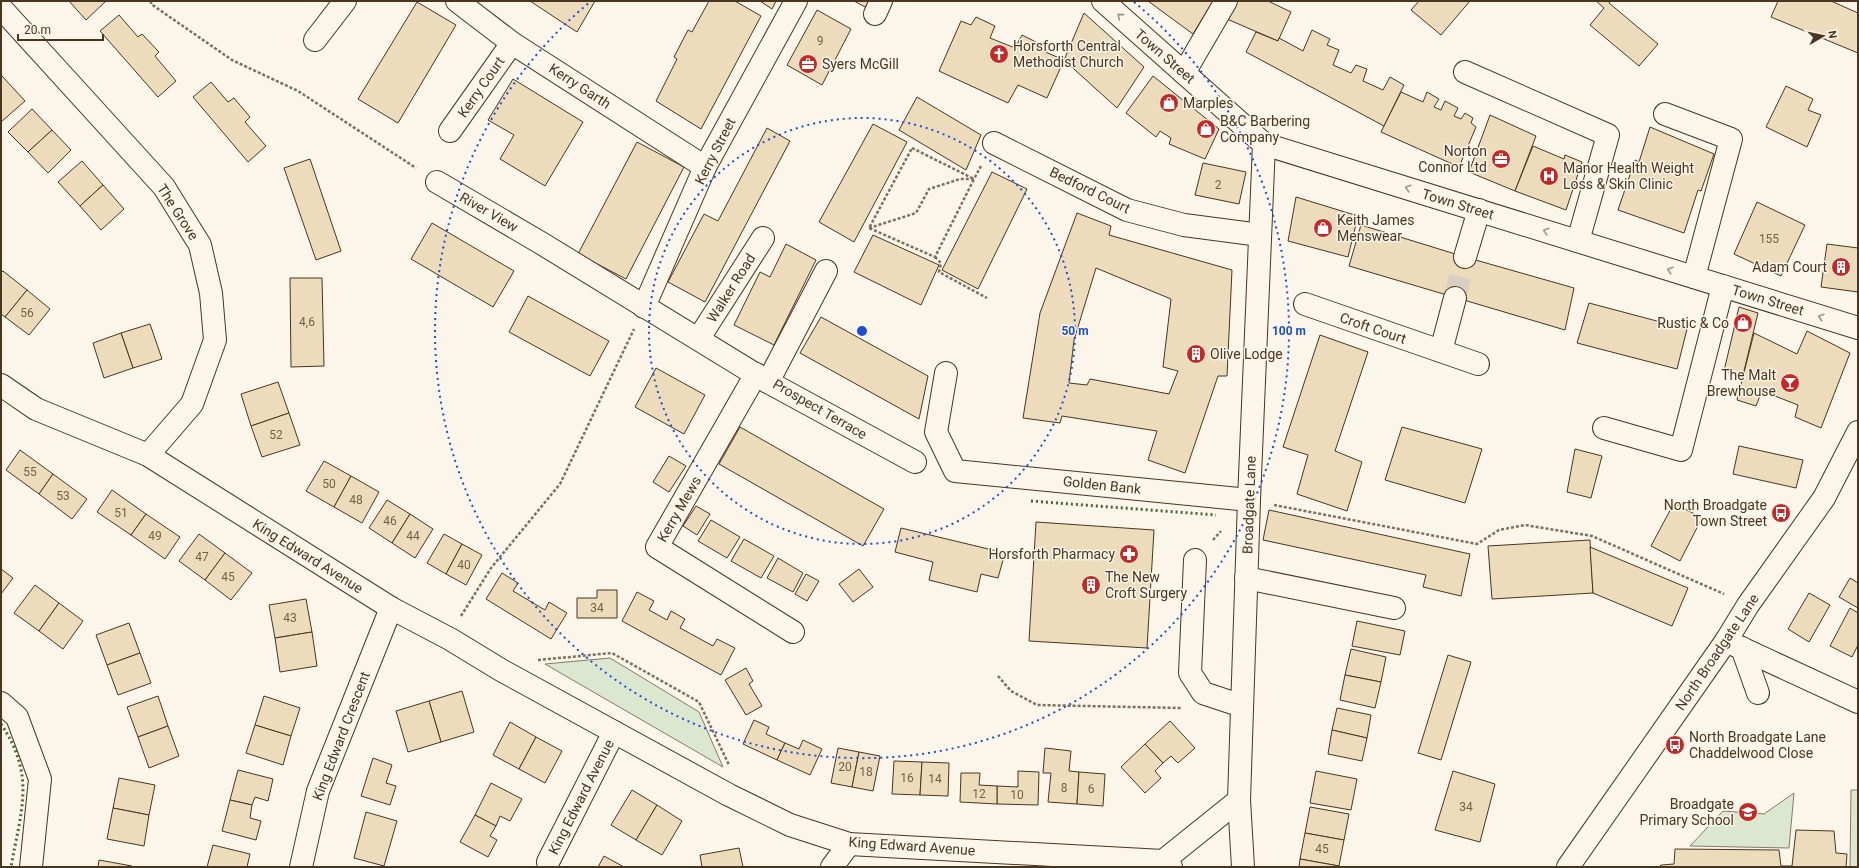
<svg xmlns="http://www.w3.org/2000/svg" width="1859" height="868" viewBox="0 0 1859 868" font-family="Roboto,sans-serif">
<style>
.green{fill:#dce7d0;stroke:#887966}
.building{fill:#ecdcbc;stroke:#4a3520;fill-rule:evenodd}
.lines{fill:none;stroke-linecap:round;stroke-linejoin:round}
.minor-tunnel{stroke:#d8cfc1;stroke-width:22;stroke-dasharray:22 11;stroke-linecap:butt}
.minor-casing{stroke:#4a3520;stroke-width:24}
.path{stroke:#7f6f5c;stroke-width:2.5;stroke-dasharray:3 2;stroke-linecap:butt}
.minor{stroke:#fbf6e9;stroke-width:22}
.hedge{stroke:#436837;stroke-width:3;stroke-dasharray:2 3;stroke-linecap:butt}
.oneway{stroke:#a29684}
.ring{fill:none;stroke:#1d4ed8;stroke-width:2;stroke-dasharray:2 4}
.labels{text-anchor:middle;stroke-width:3;stroke-linejoin:round;paint-order:stroke}
.number-label{font-size:12px;fill:#725f47}
.poi-label{font-size:14px;fill:#4a3520;stroke:#fbf6e9;text-anchor:start}
.street-label{font-size:14px;fill:#4a3520;stroke:#fbf6e9}
.centre{fill:#1d4ed8;stroke:#fbf6e9;stroke-width:2}
.ring-label{font-size:12px;text-anchor:middle;font-weight:bold;fill:#1d4ed8;stroke:#fbf6e9;stroke-width:3;stroke-linejoin:round;paint-order:stroke}
</style>
<rect width="100%" height="100%" fill="#fbf6e9"/>
<!-- green -->
<g class="green">
<path d="M610 658 699 712 723 767 545 664Z"/>
<path d="M1851 790H1858V867H1850Z"/>
<path d="M1794 793 1789 848 1690 846 1723 811 1764 814Z"/>
</g>
<!-- building -->
<g class="building">
<path d="M69 1H106L86 20Z"/>
<path d="M530 1H595L577 32Z"/>
<path d="M709 1H735L761 16 701 129 656 101 677 59 674 57 688 30 692 32Z"/>
<path d="M760 1H776L772 9Z"/>
<path d="M854 1H869L865 7Z"/>
<path d="M1148 1H1213L1193 34Z"/>
<path d="M1235 1H1268L1291 12 1278 41 1227 19Z"/>
<path d="M1419 1H1470L1441 35 1411 10Z"/>
<path d="M1596 1H1610L1609 3 1658 44 1639 66 1590 25 1604 8Z"/>
<path d="M1778 1H1831L1858 13V53L1771 17Z"/>
<path d="M417 2 456 25 398 123 358 99Z"/>
<path d="M817 10 851 29 822 85 787 65Z"/>
<path d="M1084 13 1144 67 1117 108 1064 60Z"/>
<path d="M119 15 138 37 142 34 159 52 155 56 176 81 158 97 100 31Z"/>
<path d="M976 17 995 26 990 38 1015 48 1022 35 1038 43 1036 48 1064 60 1047 98 1018 85 1008 103 939 71 961 21 971 25Z"/>
<path d="M1312 30 1330 39 1327 45 1339 50 1333 65 1351 73 1356 65 1367 69 1363 81 1383 90 1390 77 1404 85 1384 126 1246 52 1256 32 1278 41 1279 38 1303 51Z"/>
<path d="M2 76 25 101 1 122V77Z"/>
<path d="M1153 76 1219 129 1205 159 1169 144 1171 138 1160 131 1156 137 1126 113Z"/>
<path d="M513 79 583 122 545 186 500 159 514 135 488 120Z"/>
<path d="M211 82 228 102 234 98 250 117 245 122 266 146 248 162 193 97Z"/>
<path d="M1786 86 1813 99 1808 110 1821 115 1807 147 1766 127Z"/>
<path d="M1401 92 1423 102 1427 92 1439 99 1434 107 1441 110 1445 101 1458 108 1454 116 1461 119 1465 113 1473 118 1471 123 1476 127 1459 167 1381 132Z"/>
<path d="M917 97 981 135 966 170 899 130Z"/>
<path d="M32 109 52 130 28 152 8 132Z"/>
<path d="M1490 115 1536 136 1515 191 1469 172Z"/>
<path d="M873 124 907 142 854 242 819 222Z"/>
<path d="M1650 127 1714 154 1701 191 1698 190 1684 233 1618 210 1635 160 1639 162Z"/>
<path d="M767 128 790 141 705 302 668 282 704 214 718 221Z"/>
<path d="M52 130 71 150 48 173 28 152Z"/>
<path d="M637 142 684 167 626 279 578 254Z"/>
<path d="M1533 146 1564 159 1565 155 1582 162 1566 210 1515 191Z"/>
<path d="M310 159 341 251 316 260 284 168Z"/>
<path d="M82 161 103 185 80 206 58 182Z"/>
<path d="M1203 163 1246 172 1239 204 1195 195Z"/>
<path d="M992 172 1027 189 978 289 942 270Z"/>
<path d="M103 185 124 209 101 230 80 206Z"/>
<path d="M1296 197 1358 216 1348 257 1288 241Z"/>
<path d="M1757 202 1805 225 1781 276 1734 254Z"/>
<path d="M1077 213 1111 226 1109 235 1232 270 1227 376H1218L1185 473 1148 460 1157 431 1062 416 1060 423 1023 418 1040 313ZM1096 268 1171 299 1163 367 1178 371 1169 394 1090 379 1087 385 1069 383 1074 340Z"/>
<path d="M432 223 514 271 493 307 411 259Z"/>
<path d="M1361 225 1465 257 1574 288 1565 330 1349 266Z"/>
<path d="M873 235 939 265 921 305 854 272Z"/>
<path d="M786 244 816 260 774 345 734 325 760 272 770 277Z"/>
<path d="M1827 244 1858 248V292L1821 287Z"/>
<path d="M3 271 27 290 5 317 1 314V273Z"/>
<path d="M290 278H322L324 366 291 367Z"/>
<path d="M27 290 50 309 29 335 5 317Z"/>
<path d="M528 296 609 341 590 376 509 332Z"/>
<path d="M1589 303 1687 329 1677 369 1577 343Z"/>
<path d="M1739 307 1758 313 1743 375 1724 371Z"/>
<path d="M821 317 928 376 919 419 800 353Z"/>
<path d="M150 324 162 359 133 368 121 333Z"/>
<path d="M1807 331 1850 353 1821 428 1795 417 1798 405 1762 391 1756 406 1737 400 1754 333 1797 354Z"/>
<path d="M121 333 133 368 104 378 93 343Z"/>
<path d="M1320 335 1368 352 1335 451 1362 462 1347 511 1297 494 1308 455 1283 447Z"/>
<path d="M656 368 705 395 684 434 635 407Z"/>
<path d="M278 382 289 413 251 426 241 394Z"/>
<path d="M289 413 300 445 262 457 251 426Z"/>
<path d="M740 427 884 509 863 546 719 464Z"/>
<path d="M1402 427 1482 449 1465 503 1385 480Z"/>
<path d="M1739 446 1803 460 1796 488 1733 474Z"/>
<path d="M1575 449 1602 456 1591 498 1567 492Z"/>
<path d="M20 450 53 474 39 494 6 470Z"/>
<path d="M669 456 686 466 669 492 653 482Z"/>
<path d="M324 461 351 476 334 507 306 491Z"/>
<path d="M53 474 87 499 72 519 39 494Z"/>
<path d="M351 476 379 492 362 523 334 507Z"/>
<path d="M112 490 146 514 131 535 97 512Z"/>
<path d="M387 500 410 514 392 543 369 528Z"/>
<path d="M1674 503 1702 518 1680 561 1651 546Z"/>
<path d="M696 506 710 514 697 535 683 526Z"/>
<path d="M1269 510 1470 554 1461 596 1423 587 1426 575 1263 540Z"/>
<path d="M146 514 180 537 165 559 131 535Z"/>
<path d="M410 514 433 529 415 558 392 543Z"/>
<path d="M711 520 740 537 727 558 698 541Z"/>
<path d="M1036 522 1154 530 1147 648 1029 641Z"/>
<path d="M901 528 1005 553 998 578 981 574 977 592 929 580 933 562 895 552Z"/>
<path d="M199 534 225 553 205 580 179 561Z"/>
<path d="M444 534 462 544 446 574 427 563Z"/>
<path d="M744 539 774 556 761 578 731 561Z"/>
<path d="M1590 540 1593 593 1492 599 1488 546Z"/>
<path d="M462 544 482 555 466 585 446 574Z"/>
<path d="M1590 547 1688 588 1672 626 1593 593Z"/>
<path d="M225 553 252 573 231 600 205 580Z"/>
<path d="M778 558 803 573 793 592 767 578Z"/>
<path d="M1 569 13 578 1 594Z"/>
<path d="M859 569 873 587 853 602 839 584Z"/>
<path d="M502 573 518 583 513 591 545 610 549 602 567 613 551 639 486 599Z"/>
<path d="M806 574 819 581 807 601 795 594Z"/>
<path d="M1850 578 1858 583V608L1839 597Z"/>
<path d="M35 585 59 603 39 631 14 613Z"/>
<path d="M597 590H617V618H577V598H597Z"/>
<path d="M637 592 654 601 649 610 667 620 671 611 685 619 680 628 713 646 717 639 735 648 721 675 622 621Z"/>
<path d="M1809 593 1830 605 1809 642 1788 629Z"/>
<path d="M306 599 312 632 275 638 269 605Z"/>
<path d="M59 603 83 621 63 649 39 631Z"/>
<path d="M1850 608 1858 613V645L1852 657 1830 646Z"/>
<path d="M1357 621 1405 631 1400 655 1352 646Z"/>
<path d="M129 623 140 653 107 665 96 635Z"/>
<path d="M312 632 317 666 280 672 275 638Z"/>
<path d="M1351 649 1386 657 1381 682 1345 675Z"/>
<path d="M140 653 151 683 118 695 107 665Z"/>
<path d="M1448 655 1471 662 1441 760 1418 753Z"/>
<path d="M746 668 753 681 749 684 762 706 746 715 725 680Z"/>
<path d="M1345 675 1381 682 1375 708 1340 700Z"/>
<path d="M462 691 474 732 441 742 429 701Z"/>
<path d="M158 696 168 726 138 737 127 707Z"/>
<path d="M264 696 300 708 291 736 255 725Z"/>
<path d="M429 701 441 742 408 752 396 711Z"/>
<path d="M1337 708 1371 715 1367 738 1332 730Z"/>
<path d="M754 720 769 727 766 734 785 743 777 760 743 744Z"/>
<path d="M1170 721 1195 748 1178 763 1171 756 1163 763 1145 744Z"/>
<path d="M510 722 536 737 519 769 493 755Z"/>
<path d="M255 725 291 736 283 765 246 753Z"/>
<path d="M168 726 179 756 149 768 138 737Z"/>
<path d="M1332 730 1367 738 1362 761 1328 754Z"/>
<path d="M536 737 562 751 545 783 519 769Z"/>
<path d="M803 740 822 749 810 775 777 760 785 743 799 749Z"/>
<path d="M1145 744 1163 763 1155 771 1161 778 1145 793 1121 767Z"/>
<path d="M838 748 859 752 852 787 831 783Z"/>
<path d="M1045 748 1071 751 1069 771 1079 772 1077 804 1048 802 1051 773H1043Z"/>
<path d="M859 752 880 756 873 791 852 787Z"/>
<path d="M373 758 392 765 386 783 396 786 390 805 361 796Z"/>
<path d="M894 761 922 762 920 795 892 794Z"/>
<path d="M922 762 949 763 948 796 920 795Z"/>
<path d="M238 770 273 779 268 801 255 797 252 805 230 800Z"/>
<path d="M1018 771 1039 772 1038 805 997 804V786L1018 787Z"/>
<path d="M1316 771 1357 779 1351 810 1310 803Z"/>
<path d="M1453 771 1495 784 1480 842 1435 830Z"/>
<path d="M1079 772 1105 774 1103 806 1077 804Z"/>
<path d="M961 773H980L979 785 997 786V804L960 802Z"/>
<path d="M119 778 155 785 149 815 113 808Z"/>
<path d="M491 783 522 799 510 821 500 816 496 826 475 815Z"/>
<path d="M632 790 657 805 636 840 611 825Z"/>
<path d="M230 800 252 805 250 818 261 821 256 840 222 831Z"/>
<path d="M657 805 682 821 662 855 636 840Z"/>
<path d="M1310 807 1349 814 1344 840 1305 833Z"/>
<path d="M113 808 149 815 144 846 107 839Z"/>
<path d="M366 812 397 821 384 866 354 858Z"/>
<path d="M475 815 496 826 490 836 497 840 488 857 460 842Z"/>
<path d="M1796 830 1834 831 1836 853 1847 854 1846 867H1659L1661 865 1674 864 1675 849 1779 850 1781 866H1792Z"/>
<path d="M1305 833 1344 840 1339 866 1300 859Z"/>
<path d="M213 845 250 854 247 867H207Z"/>
<path d="M739 848 743 867H702L700 855Z"/>
<path d="M604 856 624 867H598Z"/>
<path d="M1300 859 1339 866V867H1299Z"/>
<path d="M99 860 132 866V867H98Z"/>
</g>
<g class="lines">
<!-- minor-tunnel -->
<path class="minor-tunnel" d="M1455 298 1465 257"/>
<!-- minor casing -->
<g class="minor-casing">
<g id="minor">
<path d="M457 1 512 43 705 167"/>
<path d="M1103 1 1264 144 1858 328"/>
<path d="M1 8 164 187 200 245 211 293 215 340 192 404 148 455"/>
<path d="M875 14 881 1"/>
<path d="M315 40 345 1"/>
<path d="M1465 72 1608 135 1578 241"/>
<path d="M1184 73 1226 1"/>
<path d="M1665 114 1731 139 1694 277"/>
<path d="M450 131 512 43"/>
<path d="M994 143 1127 210 1184 225 1260 235"/>
<path d="M437 182 541 243 768 382 915 462"/>
<path d="M1465 257 1479 210"/>
<path d="M1305 304 1478 364"/>
<path d="M644 307 705 167 796 1"/>
<path d="M699 338 763 238"/>
<path d="M1441 351 1455 298"/>
<path d="M946 373 936 432 955 471 1249 500"/>
<path d="M756 374 657 547 793 632"/>
<path d="M768 382 826 271"/>
<path d="M1 385 36 409 148 455 391 608 450 639 501 670 729 795 790 825 849 844 1163 861 1171 867"/>
<path d="M1604 428 1681 450 1723 286"/>
<path d="M1195 560 1190 673 1203 693 1242 706"/>
<path d="M1246 578 1394 608"/>
<path d="M1726 641 1858 702"/>
<path d="M1742 648 1758 693"/>
<path d="M1 703 17 717 40 779 31 867"/>
<path d="M1163 861 1239 800"/>
<path d="M548 862 614 732"/>
<path d="M301 867 318 791 391 608"/>
<path d="M832 867 849 844"/>
<path d="M1243 867 1239 800 1249 500 1264 144"/>
<path d="M1568 867 1726 641 1748 605 1824 498 1858 432"/>
</g>
</g>
<!-- path -->
<g class="path">
<path d="M151 1V4L232 60 298 91 416 168"/>
<path d="M912 148 974 179 935 257 869 228Z"/>
<path d="M869 228 916 213 929 189 960 179H974L981 166"/>
<path d="M935 257 941 263 939 272 987 298"/>
<path d="M1274 505 1477 544 1499 530 1525 525 1592 536 1724 594"/>
<path d="M1213 540 1221 531"/>
<path d="M461 616 491 568 560 484 634 329"/>
<path d="M538 660 612 653 699 702 729 765"/>
<path d="M998 676 1011 691 1037 705 1181 708"/>
</g>
<!-- minor -->
<use href="#minor" class="minor"/>
<!-- hedge -->
<g class="hedge">
<path d="M1031 501 1216 515"/>
<path d="M1 724C36 776 21 810 11 867"/>
</g>
</g>
<!-- one-way arrows -->
<defs><path id="oneway-chevron" d="M-2-3.5L2.5 0L-2 3.5" fill="none" stroke-width="1.6" stroke-linecap="round" stroke-linejoin="round"/></defs>
<g class="oneway">
<use href="#oneway-chevron" transform="translate(1120 16) rotate(-139)"/>
<use href="#oneway-chevron" transform="translate(1408 188) rotate(-163)"/>
<use href="#oneway-chevron" transform="translate(1546 231) rotate(-163)"/>
<use href="#oneway-chevron" transform="translate(1670 270) rotate(-163)"/>
<use href="#oneway-chevron" transform="translate(1821 317) rotate(-163)"/>
</g>
<!-- distance rings -->
<g class="ring">
<circle cx="862" cy="331" r="213"/>
<path d="M1134 2A427 427 0 1 1 590 2"/>
</g>
<!-- icons -->
<defs>
<g id="church-disc" transform="scale(1)"><circle r="9.5" fill="#c62828" stroke="#fbf6e9"/><path d="M-1.2-6h2.4v3.5h3.3v2.4h-3.3V6h-2.4V-.1h-3.3v-2.4h3.3Z" fill="#fff"/></g>
<g id="office-disc" transform="scale(1)"><circle r="9.5" fill="#c62828" stroke="#fbf6e9"/><path d="M-6-3h4V-5.5h4V-3h4V5H-6ZM-1-4.5V-3h2v-1.5ZM-6 0V1H6V0Z" fill="#fff"/></g>
<g id="shop-disc" transform="scale(1)"><circle r="9.5" fill="#c62828" stroke="#fbf6e9"/><path d="M-5-2.5h2.3a2.7 3.5 0 0 1 5.4 0H5L5.5 6h-11ZM-1.5-2.5h3a1.5 2.3 0 0 0-3 0Z" fill="#fff"/></g>
<g id="hospital-disc" transform="scale(1)"><circle r="9.5" fill="#c62828" stroke="#fbf6e9"/><path d="M-5-5h3v3.5h4V-5h3V5h-3V1.5h-4V5h-3Z" fill="#fff"/></g>
<g id="building-disc" transform="scale(1)"><circle r="9.5" fill="#c62828" stroke="#fbf6e9"/><path d="M-4-6H4V6H1V3H-1V6H-4ZM-2.5-4.3h1.7v1.8h-1.7ZM.8-4.3h1.7v1.8H.8ZM-2.5-1h1.7V.8h-1.7ZM.8-1h1.7V.8H.8Z" fill="#fff"/></g>
<g id="bar-disc" transform="scale(1)"><circle r="9.5" fill="#c62828" stroke="#fbf6e9"/><path d="M-6-5H6L.8 .8V4.5H3.5V6h-7V4.5H-.8V.8Z" fill="#fff"/></g>
<g id="bus-disc" transform="scale(1)"><circle r="9.5" fill="#c62828" stroke="#fbf6e9"/><path d="M-5-6H5V4H4V6H2V4H-2V6H-4V4H-5ZM-3.5-4V0h7V-4ZM-3.5 1.2v1.5H-2V1.2ZM2 1.2v1.5H3.5V1.2Z" fill="#fff"/></g>
<g id="pharmacy-disc" transform="scale(1)"><circle r="9.5" fill="#c62828" stroke="#fbf6e9"/><path d="M-2-6h4v4h4v4h-4v4h-4v-4h-4v-4h4Z" fill="#fff"/></g>
<g id="school-disc" transform="scale(1)"><circle r="9.5" fill="#c62828" stroke="#fbf6e9"/><path d="M0-5L7-2L0 1L-7-2ZM-4 1L0 2.5L4 1V4Q0 6-4 4Z" fill="#fff"/></g>
</defs>
<g fill-rule="evenodd">
<use href="#church-disc" x="999" y="54"/>
<use href="#office-disc" x="808" y="64"/>
<use href="#shop-disc" x="1169" y="103"/>
<use href="#shop-disc" x="1206" y="129"/>
<use href="#office-disc" x="1501" y="159"/>
<use href="#hospital-disc" x="1549" y="176"/>
<use href="#shop-disc" x="1323" y="228"/>
<use href="#building-disc" x="1841" y="267"/>
<use href="#shop-disc" x="1743" y="323"/>
<use href="#building-disc" x="1196" y="354"/>
<use href="#bar-disc" x="1790" y="383"/>
<use href="#bus-disc" x="1781" y="513"/>
<use href="#pharmacy-disc" x="1129" y="554"/>
<use href="#building-disc" x="1091" y="585"/>
<use href="#bus-disc" x="1675" y="745"/>
<use href="#school-disc" x="1748" y="812"/>
</g>
<g class="labels">
<!-- number labels -->
<g class="number-label">
<text x="820" y="45">9</text>
<text x="1218" y="189">2</text>
<text x="1769" y="243">155</text>
<text x="27" y="317">56</text>
<text x="307" y="326">4,6</text>
<text x="276" y="439">52</text>
<text x="30" y="476">55</text>
<text x="329" y="488">50</text>
<text x="63" y="500">53</text>
<text x="356" y="504">48</text>
<text x="121" y="517">51</text>
<text x="390" y="525">46</text>
<text x="155" y="540">49</text>
<text x="413" y="540">44</text>
<text x="202" y="561">47</text>
<text x="464" y="569">40</text>
<text x="228" y="581">45</text>
<text x="597" y="612">34</text>
<text x="290" y="622">43</text>
<text x="845" y="771">20</text>
<text x="866" y="776">18</text>
<text x="907" y="782">16</text>
<text x="935" y="783">14</text>
<text x="1064" y="792">8</text>
<text x="1091" y="793">6</text>
<text x="979" y="798">12</text>
<text x="1017" y="799">10</text>
<text x="1466" y="811">34</text>
<text x="1322" y="853">45</text>
</g>
<!-- poi labels -->
<g class="poi-label">
<text x="1013" y="51">Horsforth Central<tspan x="1013" dy="16">Methodist Church</tspan></text>
<text x="822" y="69">Syers McGill</text>
<text x="1183" y="108">Marples</text>
<text x="1220" y="126">B&amp;C Barbering<tspan x="1220" dy="16">Company</tspan></text>
<text x="1487" y="156" text-anchor="end">Norton<tspan x="1487" dy="16">Connor Ltd</tspan></text>
<text x="1563" y="173">Manor Health Weight<tspan x="1563" dy="16">Loss &amp; Skin Clinic</tspan></text>
<text x="1337" y="225">Keith James<tspan x="1337" dy="16">Menswear</tspan></text>
<text x="1827" y="272" text-anchor="end">Adam Court</text>
<text x="1729" y="328" text-anchor="end">Rustic &amp; Co</text>
<text x="1210" y="359">Olive Lodge</text>
<text x="1776" y="380" text-anchor="end">The Malt<tspan x="1776" dy="16">Brewhouse</tspan></text>
<text x="1767" y="510" text-anchor="end">North Broadgate<tspan x="1767" dy="16">Town Street</tspan></text>
<text x="1115" y="559" text-anchor="end">Horsforth Pharmacy</text>
<text x="1105" y="582">The New<tspan x="1105" dy="16">Croft Surgery</tspan></text>
<text x="1689" y="742">North Broadgate Lane<tspan x="1689" dy="16">Chaddelwood Close</tspan></text>
<text x="1734" y="809" text-anchor="end">Broadgate<tspan x="1734" dy="16">Primary School</tspan></text>
</g>
<!-- street labels -->
<g class="street-label">
<text transform="translate(1165 56) rotate(41)" y="5">Town Street</text>
<text transform="translate(580 86) rotate(33)" y="5">Kerry Garth</text>
<text transform="translate(481 87) rotate(-55)" y="5">Kerry Court</text>
<text transform="translate(715 151) rotate(-63)" y="5">Kerry Street</text>
<text transform="translate(1090 190) rotate(26)" y="5">Bedford Court</text>
<text transform="translate(1458 204) rotate(17)" y="5">Town Street</text>
<text transform="translate(178 212) rotate(57)" y="5">The Grove</text>
<text transform="translate(489 212) rotate(30)" y="5">River View</text>
<text transform="translate(731 288) rotate(-58)" y="5">Walker Road</text>
<text transform="translate(1768 300) rotate(17)" y="5">Town Street</text>
<text transform="translate(1373 328) rotate(19)" y="5">Croft Court</text>
<text transform="translate(820 409) rotate(30)" y="5">Prospect Terrace</text>
<text transform="translate(1102 485) rotate(6)" y="5">Golden Bank</text>
<text transform="translate(1249 505) rotate(-88)" y="5">Broadgate Lane</text>
<text transform="translate(679 509) rotate(-60)" y="5">Kerry Mews</text>
<text transform="translate(308 556) rotate(32)" y="5">King Edward Avenue</text>
<text transform="translate(1717 652) rotate(-56)" y="5">North Broadgate Lane</text>
<text transform="translate(341 736) rotate(-69)" y="5">King Edward Crescent</text>
<text transform="translate(581 797) rotate(-63)" y="5">King Edward Avenue</text>
<text transform="translate(912 846) rotate(4)" y="5">King Edward Avenue</text>
</g>
</g>
<circle cx="862" cy="331" r="6" class="centre"/>
<g class="ring-label">
<text x="1075" y="335">50 m</text>
<text x="1289" y="335">100 m</text>
</g>
<!-- border -->
<rect width="1859" height="868" fill="none" stroke="#4a3520" stroke-width="4"/>
<!-- north arrow -->
<g transform="translate(1823 36) rotate(81)" stroke="#fbf6e9" stroke-width="3" paint-order="stroke">
<path d="M0-3L7 15L0 10L-7 15Z" fill="#4a3520"/>
<text y="-6" font-size="11" font-weight="bold" text-anchor="middle" fill="#4a3520">N</text>
</g>
<!-- scale -->
<path d="M18 34v6h85v-6" fill="none" stroke="#4a3520" stroke-width="2"/>
<text x="24" y="34" font-size="12" fill="#4a3520" stroke="#fbf6e9" stroke-width="3" paint-order="stroke">20 m</text>
</svg>
